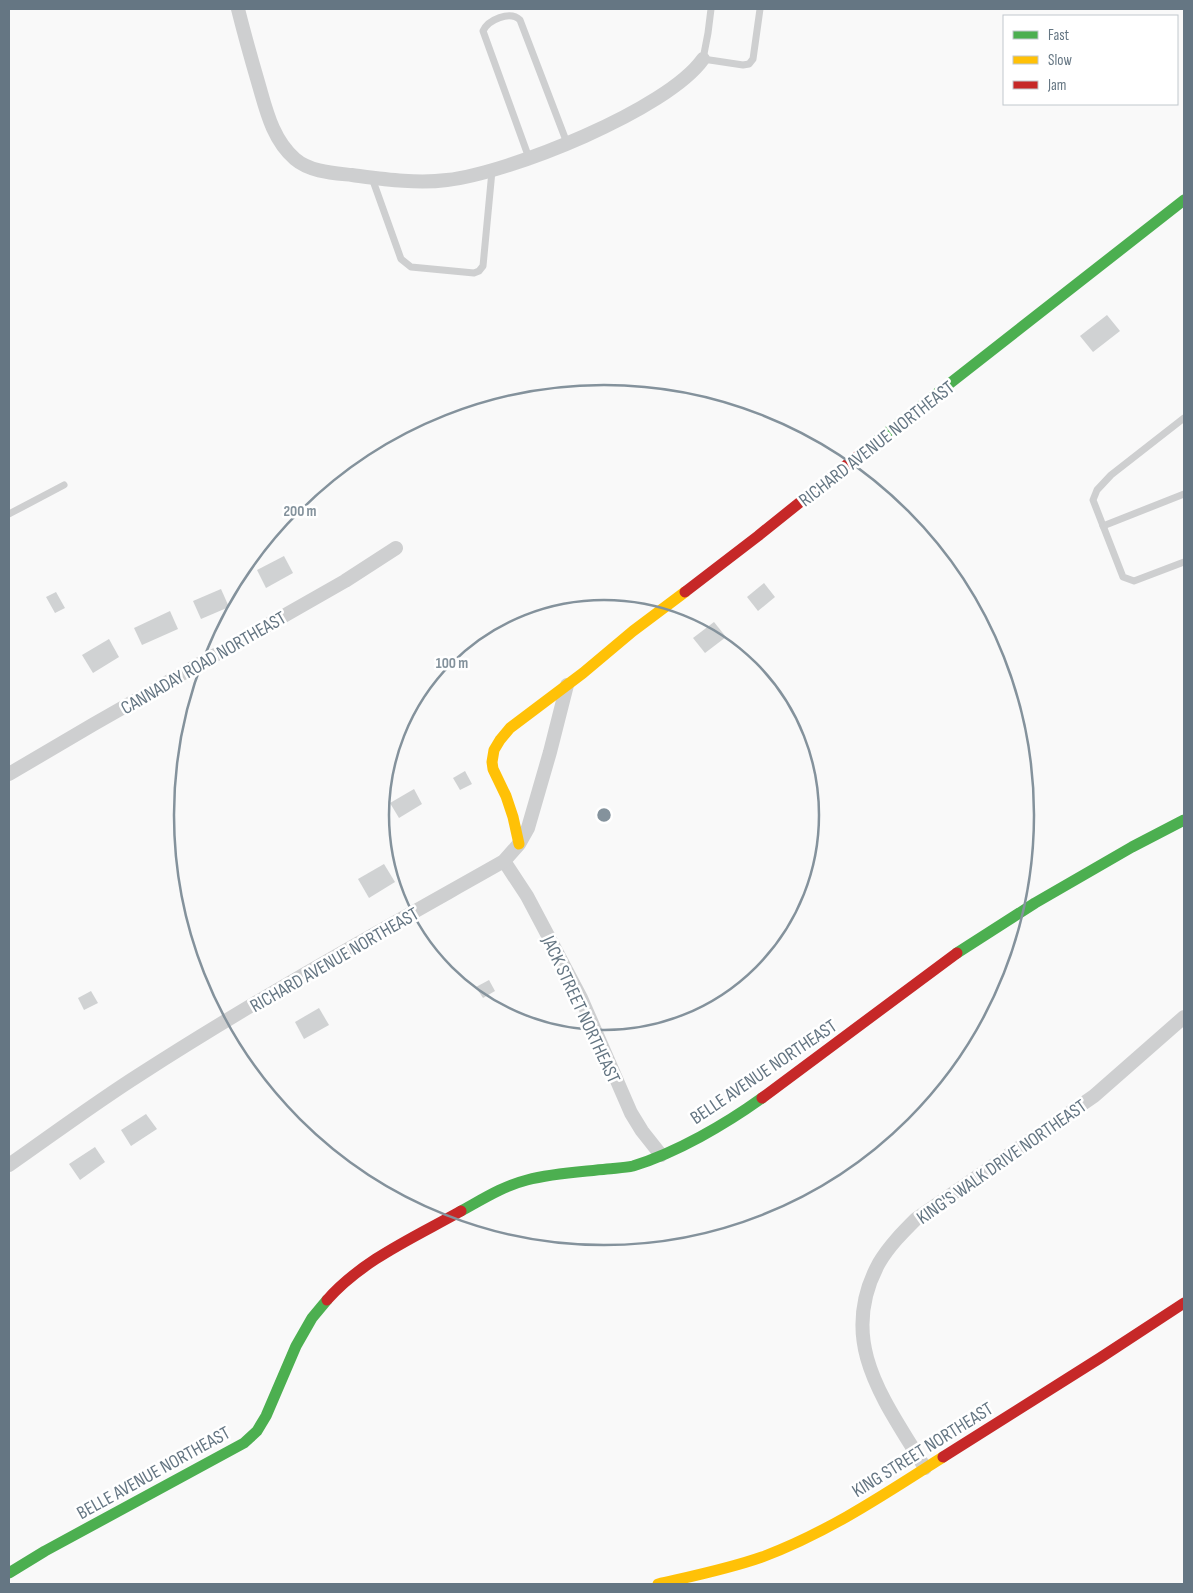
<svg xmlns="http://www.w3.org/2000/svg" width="1193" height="1593" viewBox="0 0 1193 1593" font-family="'Sofia Sans Condensed',sans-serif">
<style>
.building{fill:#d0d2d3}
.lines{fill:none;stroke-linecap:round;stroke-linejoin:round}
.lane{stroke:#cecfd0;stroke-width:7}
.street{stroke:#cecfd0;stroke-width:14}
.fast{stroke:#4caf50;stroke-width:11}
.slow{stroke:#ffc107;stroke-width:11}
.jam{stroke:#c62828;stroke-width:11}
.ring{fill:none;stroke:#84929c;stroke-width:2.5}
.labels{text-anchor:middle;stroke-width:5;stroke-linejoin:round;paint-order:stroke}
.street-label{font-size:19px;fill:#657683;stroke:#fff}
.centre{fill:#84929c;stroke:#fff;stroke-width:2.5}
.ring-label{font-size:15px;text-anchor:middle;font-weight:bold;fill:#84929c;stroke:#fff;stroke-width:5;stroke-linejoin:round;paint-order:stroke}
</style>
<rect width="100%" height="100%" fill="#f9f9f9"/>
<!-- building -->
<g class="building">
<path d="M1107 315 1120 331 1093 352 1080 336Z"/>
<path d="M284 556 293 573 266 588 257 570Z"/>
<path d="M764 583 775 597 758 611 747 597Z"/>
<path d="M221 589 229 607 201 619 193 601Z"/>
<path d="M56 592 65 608 55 613 46 597Z"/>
<path d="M170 611 178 629 142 645 134 628Z"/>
<path d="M714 622 726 637 705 653 693 638Z"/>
<path d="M109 639 119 657 93 673 82 655Z"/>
<path d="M465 771 472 784 460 790 453 778Z"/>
<path d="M414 789 422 804 399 818 390 803Z"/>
<path d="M384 864 395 882 369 898 358 879Z"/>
<path d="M489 980 495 991 483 998 476 987Z"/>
<path d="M91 991 98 1003 84 1010 78 998Z"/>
<path d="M319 1008 329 1025 304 1039 295 1022Z"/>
<path d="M146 1114 157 1129 131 1146 121 1130Z"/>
<path d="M95 1147 105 1162 80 1180 69 1164Z"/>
</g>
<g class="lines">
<!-- lane -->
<g class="lane">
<path d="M711 9 708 33 703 59 743 65 749 64 753 59 760 9"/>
<path d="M529 158 483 31C488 20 510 10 520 20L567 143"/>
<path d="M372 178 401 259 411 267 474 273 479 271 483 266 492 171"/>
<path d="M1184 418 1111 475 1097 490 1093 500 1123 577 1134 581 1184 562"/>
<path d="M9 514 64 485"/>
<path d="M1103 526 1184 494"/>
</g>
<!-- street -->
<g class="street">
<path d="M238 9C244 33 251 58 258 82 266 109 272 139 295 159 310 172 334 173 352 175 383 179 416 184 447 180 509 173 667 110 703 59"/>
<path d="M9 774 94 724 345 581 396 548"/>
<path d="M504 861 527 896 581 998 631 1113 642 1131 661 1155"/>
<path d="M9 1165C52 1135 95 1103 139 1075 258 998 382 930 504 861L519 844 528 828 550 752 567 685"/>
<path d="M925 1468C885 1401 836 1342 879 1263 889 1246 903 1232 916 1219L1094 1096 1184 1017"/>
</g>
<!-- fast -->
<g class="fast">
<path d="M875 442 1184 200"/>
<path d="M957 953 1035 903 1132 847 1184 820"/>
<path d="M461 1211C483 1199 503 1186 527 1180 553 1173 580 1172 607 1169 615 1168 625 1168 633 1166 676 1153 726 1124 762 1098"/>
<path d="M9 1573 45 1551 244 1443 257 1431 266 1416 296 1346 312 1318 327 1300"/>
</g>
<!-- slow -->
<g class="slow">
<path d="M519 844 513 817 506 796 493 769 492 762 494 750 500 740 510 728 583 673 633 631 685 592"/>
<path d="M658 1584C693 1576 728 1569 762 1557 827 1533 885 1494 943 1457"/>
</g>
<!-- jam -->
<g class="jam">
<path d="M685 592 758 536 875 442"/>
<path d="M762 1098 957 953"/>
<path d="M327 1300C362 1260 415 1237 461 1211"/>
<path d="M943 1457 1100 1358 1184 1303"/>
</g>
</g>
<!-- distance rings -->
<g class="ring">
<circle cx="604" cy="815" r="215"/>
<circle cx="604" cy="815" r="430"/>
</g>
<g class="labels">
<!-- street labels -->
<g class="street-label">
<text transform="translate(876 443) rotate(-38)" y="7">RICHARD AVENUE NORTHEAST</text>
<text transform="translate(203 662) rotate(-30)" y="7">CANNADAY ROAD NORTHEAST</text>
<text transform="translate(334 959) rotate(-30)" y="7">RICHARD AVENUE NORTHEAST</text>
<text transform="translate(582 1009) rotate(65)" y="7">JACK STREET NORTHEAST</text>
<text transform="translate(763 1071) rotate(-34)" y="7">BELLE AVENUE NORTHEAST</text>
<text transform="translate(1001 1161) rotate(-35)" y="7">KING'S WALK DRIVE NORTHEAST</text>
<text transform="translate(922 1449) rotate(-32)" y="7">KING STREET NORTHEAST</text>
<text transform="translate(153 1472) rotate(-29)" y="7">BELLE AVENUE NORTHEAST</text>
</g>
</g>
<circle cx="604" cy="815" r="8" class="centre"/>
<g class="ring-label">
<text x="300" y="516">200 m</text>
<text x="452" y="668">100 m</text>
</g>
<!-- border -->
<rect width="1193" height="1593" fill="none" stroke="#657683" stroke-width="20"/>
<!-- legend -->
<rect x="1003" y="15" width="175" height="90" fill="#ffffff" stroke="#c1c8cd"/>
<rect x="1013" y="31" width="25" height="8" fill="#4caf50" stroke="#c1c8cd"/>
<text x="1048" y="40" font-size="15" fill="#657683">Fast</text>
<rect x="1013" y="56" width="25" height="8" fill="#ffc107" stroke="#c1c8cd"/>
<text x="1048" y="65" font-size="15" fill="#657683">Slow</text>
<rect x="1013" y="81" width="25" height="8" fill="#c62828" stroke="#c1c8cd"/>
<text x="1048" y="90" font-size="15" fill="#657683">Jam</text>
</svg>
